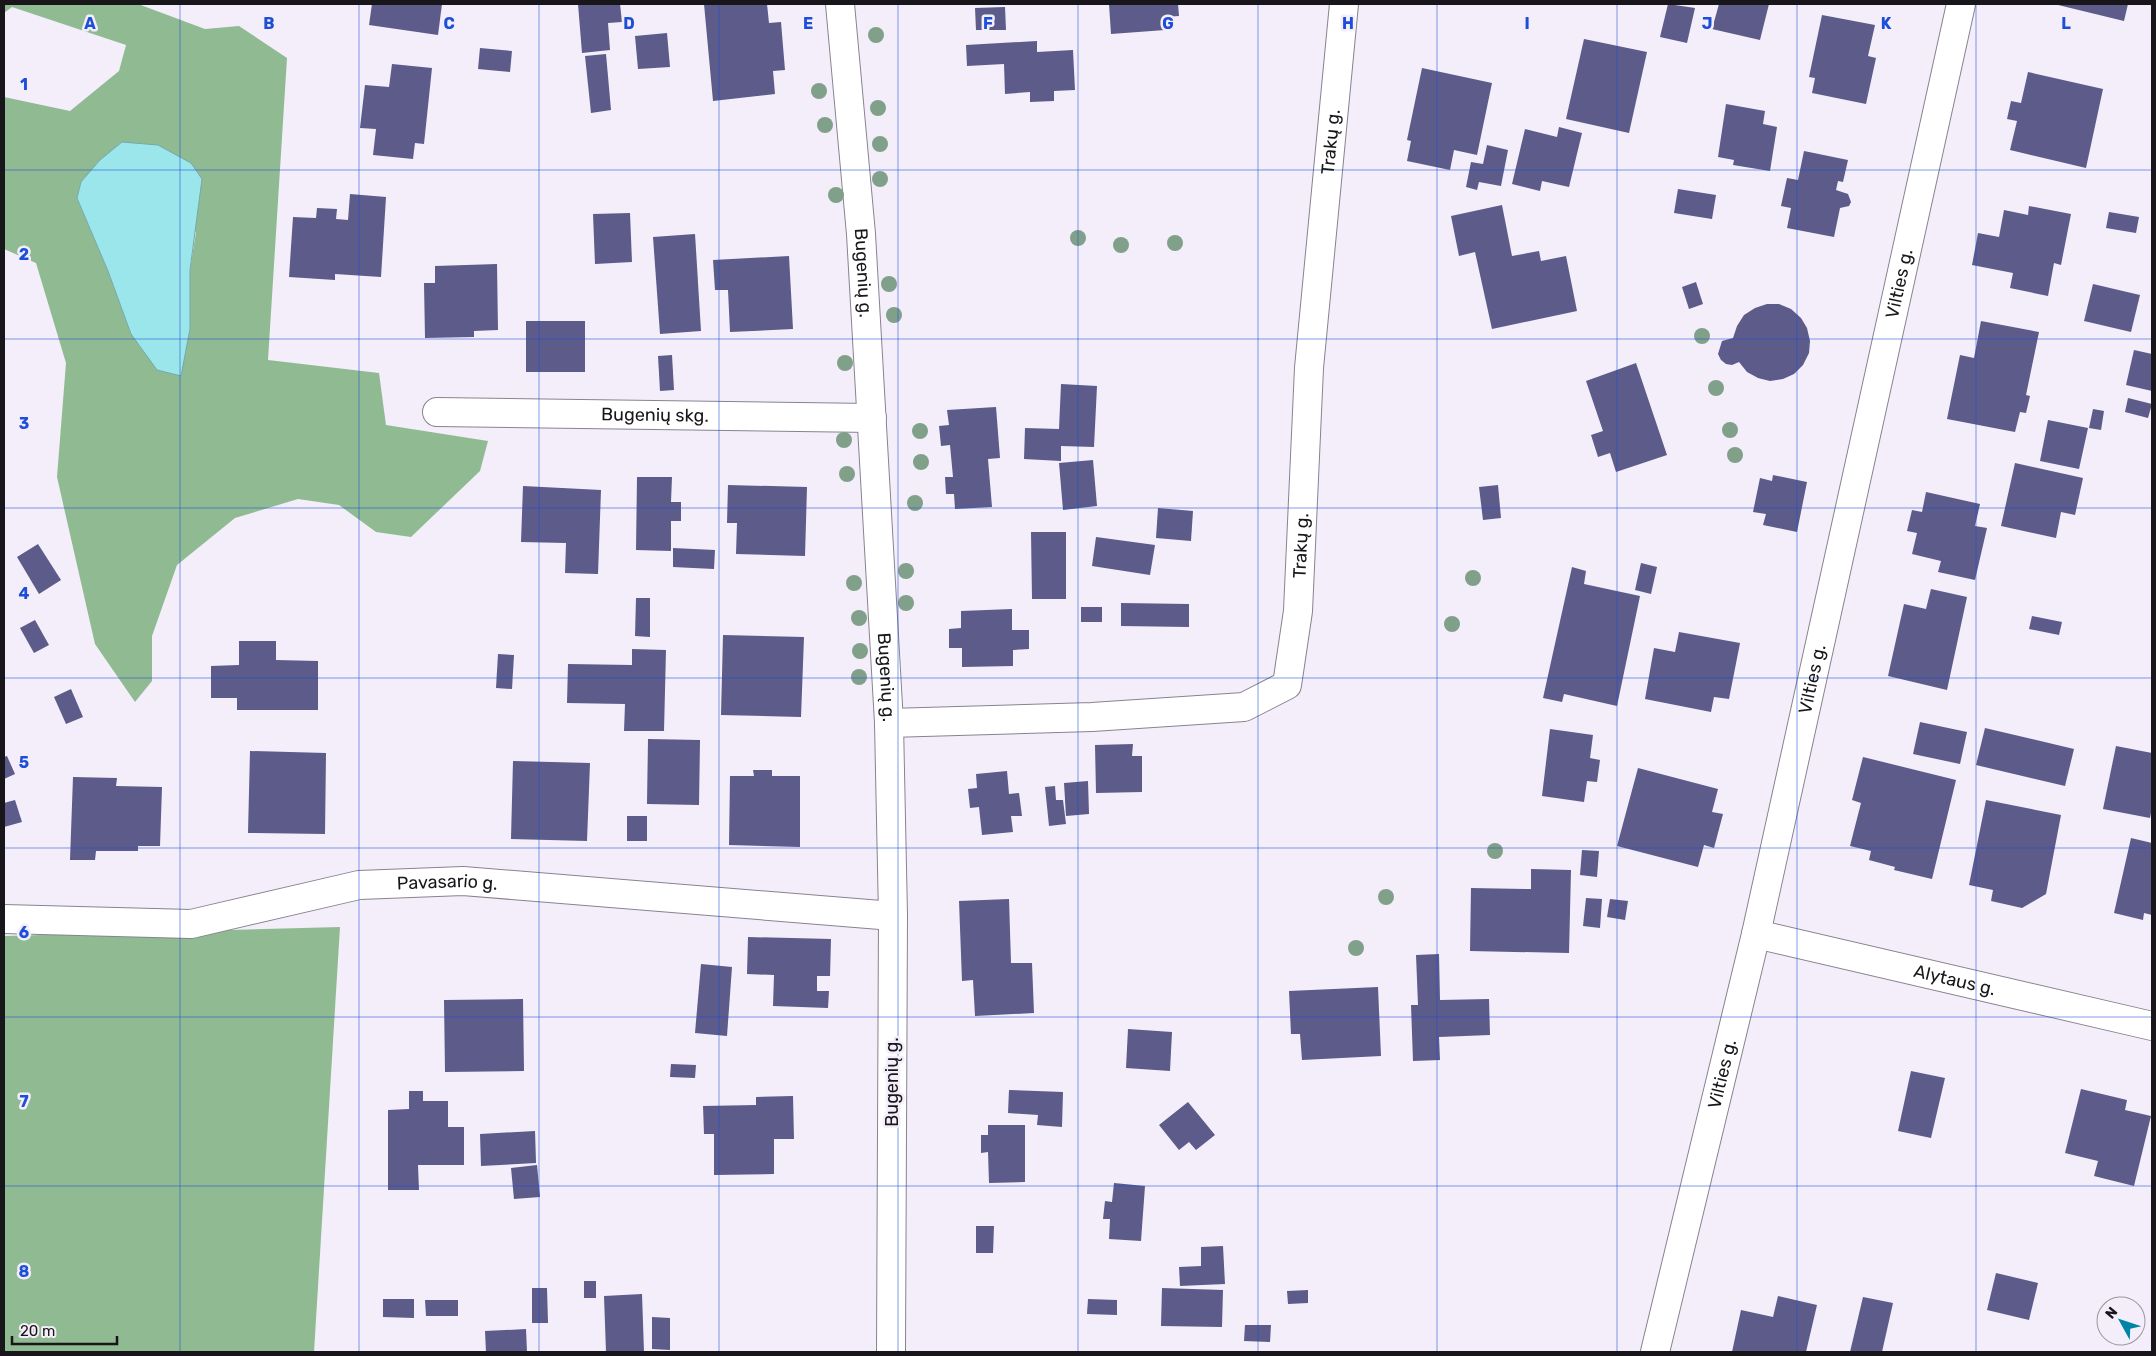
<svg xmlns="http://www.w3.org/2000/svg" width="2156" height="1356" viewBox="0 0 2156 1356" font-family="Rubik,sans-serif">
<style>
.forest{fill:#90bb92;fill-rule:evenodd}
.water{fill:#9be6ea;stroke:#74a8ac}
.building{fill:#5c5b89}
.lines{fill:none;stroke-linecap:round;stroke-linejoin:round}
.minor-casing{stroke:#88838f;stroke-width:30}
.minor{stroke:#fff;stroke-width:28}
.tree{fill:#81a089}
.grid{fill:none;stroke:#1d4ed8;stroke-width:1;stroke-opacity:0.55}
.labels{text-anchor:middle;stroke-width:5;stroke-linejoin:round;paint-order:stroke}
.street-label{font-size:18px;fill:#18161a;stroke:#f3eefa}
.grid-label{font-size:16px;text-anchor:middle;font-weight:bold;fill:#1d4ed8;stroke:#f3eefa;stroke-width:5;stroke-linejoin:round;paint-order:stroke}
</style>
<rect width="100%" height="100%" fill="#f3eefa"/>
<!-- forest -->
<g class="forest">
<path d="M4 4H138L205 29 239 26 287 58 268 360 379 373 386 425 488 441 480 471 411 537 376 532 339 505 298 499 235 518 177 565 152 636V681L135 702 95 644 57 477 66 363 36 263 4 249V97L70 111 119 71 126 45 12 7 4 13ZM100 160 196 232 190 270V329L131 334 108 271 77 198 81 182Z"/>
<path d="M340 927 314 1352H4V936Z"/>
</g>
<!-- water -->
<path class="water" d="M122 142 158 145 191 163 202 179 190 270V329L181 376 157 370 131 334 108 271 77 198 81 182 100 160Z"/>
<!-- building -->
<g class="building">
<path d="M372 4H442L438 35 369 25Z"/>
<path d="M578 4H620L622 22 608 23 610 50 582 53Z"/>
<path d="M704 4H767L769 23 781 22 785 70 773 71 775 94 713 101Z"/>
<path d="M1109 4H1178L1179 16 1164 17 1165 30 1111 34Z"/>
<path d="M1668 4 1695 8 1687 43 1660 37Z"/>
<path d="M1719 4H1769L1760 40 1712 29Z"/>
<path d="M2054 4H2128L2124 21Z"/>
<path d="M1005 7 1006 30H976L975 8Z"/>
<path d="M1822 15 1875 25 1868 56 1876 58 1866 104 1812 93 1815 78 1809 77Z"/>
<path d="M667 33 670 67 638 69 635 36Z"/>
<path d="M1584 39 1647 52 1629 133 1566 119Z"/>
<path d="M1037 41V52L1073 50 1075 90 1054 91V101L1030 102V92L1005 94 1004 64 967 66 966 45Z"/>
<path d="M480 48 512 51 510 72 478 69Z"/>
<path d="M606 54 611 110 591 113 585 56Z"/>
<path d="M392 64 432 68 424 144 415 143 413 159 373 155 376 129 360 128 365 85 389 87Z"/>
<path d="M1422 68 1492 83 1477 155 1454 150 1450 170 1407 161 1411 141 1407 140Z"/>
<path d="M2028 72 2103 89 2086 168 2010 150 2017 121 2007 119 2011 101 2021 103Z"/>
<path d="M1726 104 1765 111 1763 124 1777 127 1770 171 1733 165 1734 160 1718 157Z"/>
<path d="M1559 127 1582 133 1569 187 1542 181 1540 191 1512 184 1525 129 1557 137Z"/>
<path d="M1487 145 1508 150 1501 186 1479 182 1477 190 1466 187 1471 162 1483 164Z"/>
<path d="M1804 151 1848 160 1843 182 1838 181 1836 190 1848 194 1851 202 1849 206 1840 208 1834 237 1787 228 1791 208 1781 206 1787 178 1798 180Z"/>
<path d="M1678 189 1716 195 1712 219 1674 213Z"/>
<path d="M350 194 386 197 381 277 335 274V280L289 277 293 217 316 218 317 208 337 209 336 219 348 220Z"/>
<path d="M1502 205 1512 256 1539 251 1541 261 1566 256 1577 311 1492 329 1475 252 1459 256 1451 216Z"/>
<path d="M2029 206 2071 214 2061 265 2054 263 2048 296 2010 288 2013 273 1972 265 1978 233 1999 237 2004 210 2028 215Z"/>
<path d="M2109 212 2139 217 2136 233 2106 228Z"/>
<path d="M630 213 632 262 595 264 593 214Z"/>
<path d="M695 234 701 331 660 334 653 237Z"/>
<path d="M789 256 793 329 730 332 728 290H715L713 260Z"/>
<path d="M497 264 498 330 474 331V337L425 338 424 283H435V266Z"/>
<path d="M1696 282 1703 304 1689 309 1682 287Z"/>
<path d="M2093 284 2140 295 2131 332 2084 321Z"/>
<path d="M1767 304H1779L1791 309 1801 318 1807 328 1810 341 1809 353 1803 365 1794 374 1783 379 1770 381 1758 378 1747 372 1739 362 1732 365 1726 364 1721 360 1718 354 1722 341 1733 338 1737 326 1744 315 1755 308Z"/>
<rect x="526" y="321" width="59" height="51"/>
<path d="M1981 321 2039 332 2026 395 2030 396 2026 413 2020 412 2015 432 1947 419 1960 355 1974 358Z"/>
<path d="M2134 350 2152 354V391L2126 385Z"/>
<path d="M672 355 674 390 660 391 658 356Z"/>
<path d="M1636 363 1667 455 1616 472 1610 453 1598 457 1591 435 1603 431 1586 381Z"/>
<path d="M1061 384 1097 386 1094 447 1061 446V461L1024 459 1025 428 1059 429Z"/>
<path d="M2128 398 2152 404 2148 418 2125 412Z"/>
<path d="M996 407 1000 458 988 459 992 507 955 509 954 494H946L945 477H953L950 445 941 446 939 426 949 425 947 410Z"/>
<path d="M2093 409 2104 411 2101 430 2089 428Z"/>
<path d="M2048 420 2088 428 2079 469 2040 461Z"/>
<path d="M1093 460 1097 506 1063 510 1059 463Z"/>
<path d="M2015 463 2083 478 2075 515 2061 512 2056 538 2001 526Z"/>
<path d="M1773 475 1807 482 1797 532 1763 525 1766 514 1753 512 1760 478 1772 481Z"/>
<path d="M637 477H672L671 502H681V521H671V551L636 550Z"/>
<path d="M728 485 807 487 805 556 736 554 737 523H727Z"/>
<path d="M1498 485 1501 518 1483 520 1479 487Z"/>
<path d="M523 486 601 490 598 574 565 573 566 543 521 542Z"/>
<path d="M1926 492 1980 504 1975 526 1987 528 1975 580 1938 572 1941 561 1912 554 1917 533 1907 531 1912 510 1922 512Z"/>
<path d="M1158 508 1193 511 1191 541 1156 538Z"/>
<path d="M1031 532H1066V599H1032Z"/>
<path d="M1096 537 1155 545 1150 575 1092 566Z"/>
<path d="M38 544 61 580 39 594 17 557Z"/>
<path d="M673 548 715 550 714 569 673 567Z"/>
<path d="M1641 563 1657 567 1651 594 1635 590Z"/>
<path d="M1572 567 1586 571 1584 584 1640 596 1617 706 1564 694 1562 702 1543 698Z"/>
<path d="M1931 589 1967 597 1947 690 1888 676 1904 604 1926 609Z"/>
<path d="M636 598H650V637L635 636Z"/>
<path d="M1121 603 1189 604V627L1121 626Z"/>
<rect x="1081" y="607" width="21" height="15"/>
<path d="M1012 609V630H1029V649L1013 650V666L962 667V648H949V629L961 628V611Z"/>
<path d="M2032 616 2062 622 2059 635 2029 629Z"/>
<path d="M35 620 49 645 34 653 20 628Z"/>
<path d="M1679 632 1740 643 1729 699 1714 697 1711 712 1645 699 1654 648 1675 652Z"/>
<path d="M723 635 804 637 801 717 721 715Z"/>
<path d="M239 641H276V660L318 661V710H237V698H211V666L239 665Z"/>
<path d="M632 649 666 650 664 731H624L625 704 567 703 568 664 632 665Z"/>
<path d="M498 654 514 655 512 689 496 688Z"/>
<path d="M71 689 83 717 66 724 54 697Z"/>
<path d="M1920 722 1967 732 1960 764 1913 754Z"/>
<path d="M1985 728 2074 749 2065 786 1976 765Z"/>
<path d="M1550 729 1593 735 1590 758 1600 760 1597 782 1587 781 1584 802 1542 796Z"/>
<path d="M648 739 700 740 699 805 647 804Z"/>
<path d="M1133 744 1132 756H1142V792L1096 793 1095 745Z"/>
<path d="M2116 746 2152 753V807L2150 818 2103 809Z"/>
<path d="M250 751 326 753 325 834 248 833Z"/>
<path d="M7 756 15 774 4 779V757Z"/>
<path d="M1863 757 1956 780 1932 879 1894 870 1895 867 1869 860 1871 851 1850 846 1861 803 1852 800Z"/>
<path d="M513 761 590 763 587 841 511 839Z"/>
<path d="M1638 768 1718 789 1712 812 1723 814 1714 848 1704 845 1698 867 1617 846Z"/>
<path d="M753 770H772V776H800V847L729 845 730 776H754Z"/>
<path d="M1007 771 1009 794 1019 793 1022 816H1011L1013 832 982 835 979 807 970 808 968 789 977 788 976 774Z"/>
<path d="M73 777 117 778 116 786 162 787 160 846H138V851H96L95 860H70Z"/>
<path d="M1088 781 1089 814 1066 816 1064 783Z"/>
<path d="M1055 786 1056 800H1063L1066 824 1049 826 1045 787Z"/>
<path d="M15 800 22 822 4 827V803Z"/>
<path d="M1986 800 2061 815 2046 894 2022 908 1991 901 1993 890 1969 885Z"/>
<rect x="627" y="816" width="20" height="25"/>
<path d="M2131 838 2152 843V915L2144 913 2143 920 2114 913Z"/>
<path d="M1582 850 1599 851 1597 877 1580 875Z"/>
<path d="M1531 869 1571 870 1569 953 1470 951 1471 888 1531 889Z"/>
<path d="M1586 898 1602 899 1600 928 1583 926Z"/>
<path d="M1009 899 1011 963H1032L1034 1013 975 1016 973 980 962 981 959 901Z"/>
<path d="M1610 899 1628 901 1625 920 1607 917Z"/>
<path d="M748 937 831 939 830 976H817V991H829L828 1008 773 1006 774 975 747 974Z"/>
<path d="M1439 954 1440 1000 1489 999 1490 1035 1439 1037 1440 1060 1413 1061 1411 1005H1418L1416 955Z"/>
<path d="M701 964 732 967 727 1036 695 1033Z"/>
<path d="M1378 987 1381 1056 1302 1060 1300 1034H1291L1289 991Z"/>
<path d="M523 999 524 1071 445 1072 444 1000Z"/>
<path d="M1128 1029 1172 1032 1170 1071 1126 1068Z"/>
<path d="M671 1064 696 1065 695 1078 670 1077Z"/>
<path d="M1911 1071 1945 1078 1931 1138 1898 1131Z"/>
<path d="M2081 1089 2127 1100 2125 1110 2151 1116 2134 1186 2094 1176 2098 1161 2065 1153Z"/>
<path d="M1009 1090 1063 1092 1062 1127 1037 1125 1038 1115 1008 1113Z"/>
<path d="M409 1091H423V1101H448V1127H464V1165H418L419 1190H388V1110L409 1109Z"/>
<path d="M793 1096 794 1139H774V1174L714 1175V1134H704L703 1106 756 1105V1097Z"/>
<path d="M1188 1102 1215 1135 1196 1150 1189 1142 1179 1150 1159 1125Z"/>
<path d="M988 1125H1025V1182L989 1183 988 1152 981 1153V1135H988Z"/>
<path d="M535 1131 536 1163 481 1166 480 1134Z"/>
<path d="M537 1165 540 1197 514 1199 511 1168Z"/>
<path d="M1114 1183 1145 1186 1141 1241 1109 1239 1110 1219H1103L1105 1201 1112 1202Z"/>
<path d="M976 1226H994L993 1253H976Z"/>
<path d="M1223 1246 1225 1284 1180 1286 1179 1267 1201 1266V1247Z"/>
<path d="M1996 1273 2038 1283 2029 1320 1987 1310Z"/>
<rect x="584" y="1281" width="12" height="17"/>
<path d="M532 1288H547L548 1323H532Z"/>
<path d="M1162 1288 1223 1290 1222 1327 1161 1326Z"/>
<path d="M1308 1290V1303L1288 1304 1287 1291Z"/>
<path d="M642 1294 644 1352H606L604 1296Z"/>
<path d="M1778 1296 1817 1305 1806 1352H1732L1741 1310 1773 1317Z"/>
<path d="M1863 1297 1893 1303 1882 1352H1850Z"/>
<path d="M383 1299H414V1318L383 1317Z"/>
<path d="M1088 1299 1117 1300V1315L1087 1314Z"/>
<path d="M425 1300H458V1316H426Z"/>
<path d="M652 1317 670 1318V1350L652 1349Z"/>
<path d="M1245 1325H1271L1270 1342 1244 1341Z"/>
<path d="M526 1329 527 1352H486L485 1331Z"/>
</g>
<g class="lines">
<!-- minor casing -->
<g class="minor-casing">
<g id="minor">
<path id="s1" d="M840 4 861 234 889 723 893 916 891 1352"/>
<path id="s2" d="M437 412 872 418"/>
<path id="s3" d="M889 723 1092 717 1244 707 1287 685 1298 611 1309 368 1344 4"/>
<path id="s4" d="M4 919 191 924 359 885 463 881 893 916"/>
<path id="s5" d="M1756 934 2152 1026"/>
<path id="s6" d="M1655 1352 1756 934 1961 4"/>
</g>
</g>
<!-- minor -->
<use href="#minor" class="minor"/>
</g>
<!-- trees -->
<g class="tree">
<circle cx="876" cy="35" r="8"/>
<circle cx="819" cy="91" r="8"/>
<circle cx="878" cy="108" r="8"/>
<circle cx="825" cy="125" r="8"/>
<circle cx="880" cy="144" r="8"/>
<circle cx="880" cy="179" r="8"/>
<circle cx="836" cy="195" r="8"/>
<circle cx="1078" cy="238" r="8"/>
<circle cx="1175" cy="243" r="8"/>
<circle cx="1121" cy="245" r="8"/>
<circle cx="889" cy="284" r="8"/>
<circle cx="894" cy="315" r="8"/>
<circle cx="1702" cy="336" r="8"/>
<circle cx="845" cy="363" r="8"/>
<circle cx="1716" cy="388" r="8"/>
<circle cx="1730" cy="430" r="8"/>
<circle cx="920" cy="431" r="8"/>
<circle cx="844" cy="440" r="8"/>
<circle cx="1735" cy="455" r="8"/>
<circle cx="921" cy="462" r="8"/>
<circle cx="847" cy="474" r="8"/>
<circle cx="915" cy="503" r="8"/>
<circle cx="906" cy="571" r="8"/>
<circle cx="1473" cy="578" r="8"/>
<circle cx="854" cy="583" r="8"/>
<circle cx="906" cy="603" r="8"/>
<circle cx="859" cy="618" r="8"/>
<circle cx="1452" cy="624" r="8"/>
<circle cx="860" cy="651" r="8"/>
<circle cx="859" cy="677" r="8"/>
<circle cx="1495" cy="851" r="8"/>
<circle cx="1386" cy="897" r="8"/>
<circle cx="1356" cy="948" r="8"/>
</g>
<!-- grid -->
<path class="grid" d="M180 4V1352M359 4V1352M539 4V1352M719 4V1352M898 4V1352M1078 4V1352M1258 4V1352M1437 4V1352M1617 4V1352M1797 4V1352M1976 4V1352M4 170H2152M4 339H2152M4 508H2152M4 678H2152M4 848H2152M4 1017H2152M4 1186H2152"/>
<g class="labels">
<!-- street labels -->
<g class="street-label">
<text dy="6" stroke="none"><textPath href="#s3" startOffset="949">Trakų g.</textPath></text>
<text dy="6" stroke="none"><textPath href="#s1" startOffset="270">Bugenių g.</textPath></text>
<text dy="6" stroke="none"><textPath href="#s6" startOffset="1096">Vilties g.</textPath></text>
<text dy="6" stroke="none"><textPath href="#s2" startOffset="218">Bugenių skg.</textPath></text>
<text dy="6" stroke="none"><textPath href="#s3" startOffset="544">Trakų g.</textPath></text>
<text dy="6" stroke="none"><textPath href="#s1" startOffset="675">Bugenių g.</textPath></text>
<text dy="6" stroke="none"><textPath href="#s6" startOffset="691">Vilties g.</textPath></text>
<text dy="6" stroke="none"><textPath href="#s4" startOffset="448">Pavasario g.</textPath></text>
<text dy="6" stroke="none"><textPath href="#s5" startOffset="204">Alytaus g.</textPath></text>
<text dy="6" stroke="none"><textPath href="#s6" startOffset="286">Vilties g.</textPath></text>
<text transform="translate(892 1082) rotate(-90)" y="6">Bugenių g.</text>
</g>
</g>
<g class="grid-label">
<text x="90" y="29">A</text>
<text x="269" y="29">B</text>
<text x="449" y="29">C</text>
<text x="629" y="29">D</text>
<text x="808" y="29">E</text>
<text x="988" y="29">F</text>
<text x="1168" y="29">G</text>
<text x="1348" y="29">H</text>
<text x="1527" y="29">I</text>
<text x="1707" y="29">J</text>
<text x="1886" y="29">K</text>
<text x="2066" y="29">L</text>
<text x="24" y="90">1</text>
<text x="24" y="260">2</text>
<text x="24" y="429">3</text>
<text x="24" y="599">4</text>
<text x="24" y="768">5</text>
<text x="24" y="938">6</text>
<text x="24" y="1107">7</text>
<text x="24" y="1277">8</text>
</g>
<!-- border -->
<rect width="2156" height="1356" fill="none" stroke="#18161a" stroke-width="10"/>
<!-- north arrow -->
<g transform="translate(2121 1321) rotate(310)"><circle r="24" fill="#f3eefa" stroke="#9b98a0"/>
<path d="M0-4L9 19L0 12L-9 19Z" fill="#0084a6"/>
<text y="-8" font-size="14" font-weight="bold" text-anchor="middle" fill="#18161a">N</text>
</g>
<!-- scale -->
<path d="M12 1336v8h105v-8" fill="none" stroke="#18161a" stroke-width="2.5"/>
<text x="20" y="1336" font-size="15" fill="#18161a" stroke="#f3eefa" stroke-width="4" paint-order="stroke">20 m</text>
</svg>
